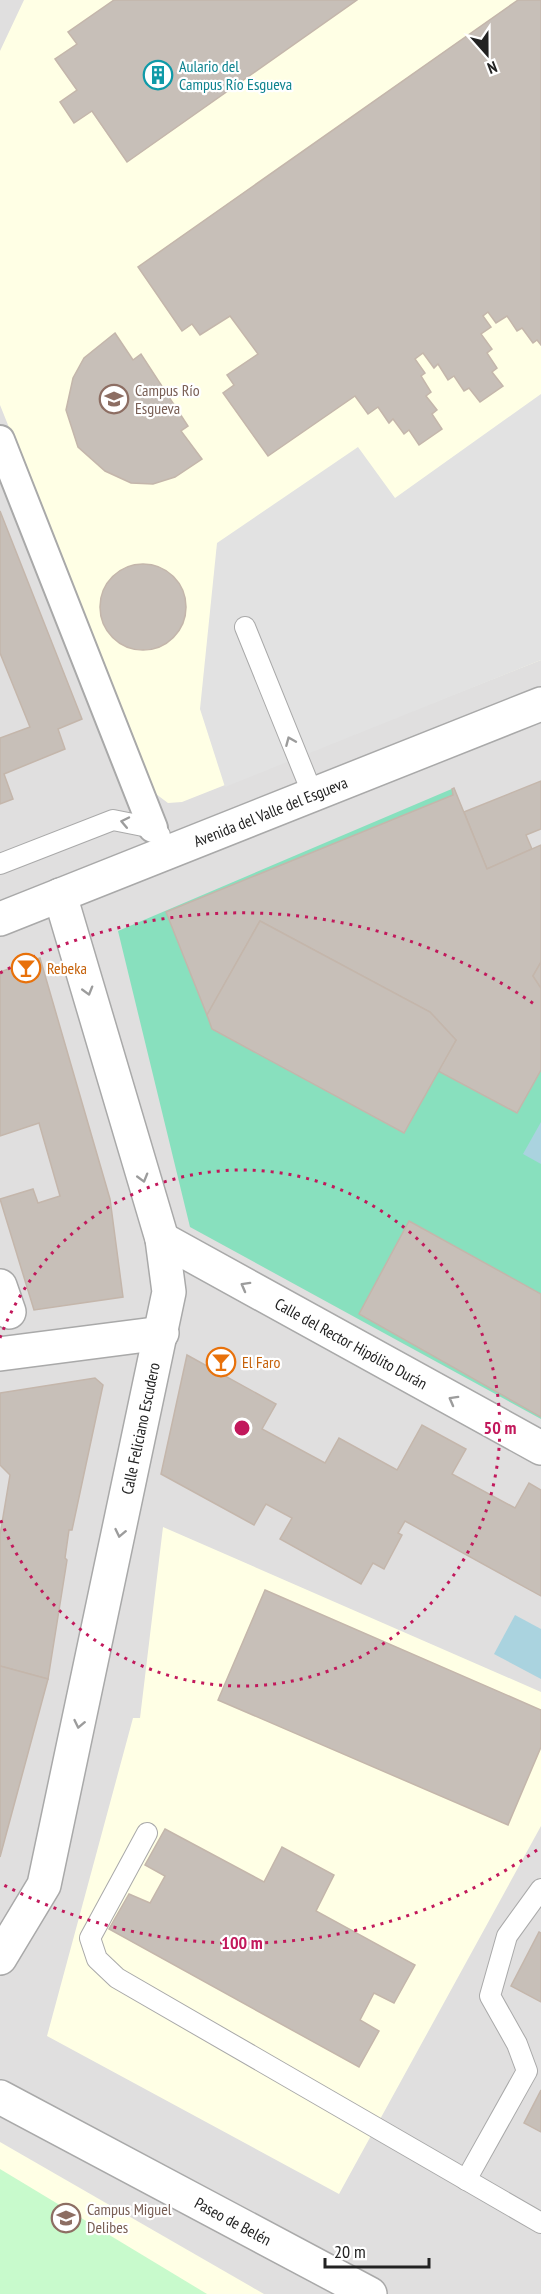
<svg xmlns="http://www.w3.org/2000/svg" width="541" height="2294" viewBox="0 0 541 2294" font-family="'PT Sans Narrow',sans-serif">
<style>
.residential{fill:#e0dfdf}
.education{fill:#ffffe5}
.park{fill:#c8facc}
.pitch{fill:#88e0be}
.parking{fill:#e2e2e2}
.water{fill:#aad3df}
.building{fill:#c7bfb8;stroke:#c4b6ab;stroke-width:1.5}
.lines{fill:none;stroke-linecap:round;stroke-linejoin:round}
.service-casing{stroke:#a9a9a9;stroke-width:22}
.pedestrian-casing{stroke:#a9a9a9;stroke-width:32}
.minor-casing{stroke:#a9a9a9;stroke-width:36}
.tertiary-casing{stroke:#a9a9a9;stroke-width:36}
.service{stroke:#fff;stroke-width:20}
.pedestrian{stroke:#fff;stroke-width:28}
.minor{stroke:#fff;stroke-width:33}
.tertiary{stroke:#fff;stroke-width:33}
.oneway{stroke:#9c9c9c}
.ring{fill:none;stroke:#c2185b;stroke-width:3;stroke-dasharray:3 6}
.labels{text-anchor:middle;stroke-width:4.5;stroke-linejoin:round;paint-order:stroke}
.culture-label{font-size:16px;fill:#0d838f;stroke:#fff;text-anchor:start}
.education-label{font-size:16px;fill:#785e54;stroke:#fff;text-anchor:start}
.street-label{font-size:16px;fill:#222;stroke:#fff}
.food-label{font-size:16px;fill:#c56008;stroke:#fff;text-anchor:start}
.centre{fill:#c2185b;stroke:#fff;stroke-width:3}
.ring-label{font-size:18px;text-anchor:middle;font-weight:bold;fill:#c2185b;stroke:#fff;stroke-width:4.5;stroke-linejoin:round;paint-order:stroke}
</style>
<rect width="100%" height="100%" fill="#f2efe9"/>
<!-- residential -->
<rect class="residential" x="0" y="0" width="541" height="2294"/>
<!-- education -->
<g class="education">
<path d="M24 0H114L68 32 77 44 55 60 127 162 357 0H518L138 267 182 331 192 324 200 335 230 316 258 354 234 385 223 393 268 456 355 396 368 414 378 407 388 423 393 419 404 433 409 430 419 445 442 429 432 414 436 410 426 396 421 376 425 372 415 359 423 353 433 367 438 364 448 380 454 376 464 391 469 388 480 402 503 386 492 372 497 367 487 353 492 349 481 334 491 327 483 316 488 312 496 323 507 316 517 331 522 328 532 343 537 340 541 345V660L182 802 168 803 156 794 0 405V51Z"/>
<path d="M163 1527 541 1692V1826L339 2194 47 2036 133 1718H140Z"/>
<path d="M0 2142 264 2294H0Z"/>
</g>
<!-- park -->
<path class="park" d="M0 2169 207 2294H0Z"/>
<!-- pitch -->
<path class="pitch" d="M454 788 487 869 541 845V1419L190 1227 118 931Z"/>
<!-- parking -->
<path class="parking" d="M541 394V660L225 787 200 709 217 543 358 447 395 498Z"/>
<!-- water -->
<g class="water">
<path d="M541 1122V1164L523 1154Z"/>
<path d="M515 1615 541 1629V1679L494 1654Z"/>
</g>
<!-- building -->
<g class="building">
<path d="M114 0H357L127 162 92 111 74 123 60 102 77 90 55 59 77 44 68 32Z"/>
<path d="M518 0H541V345L537 340 533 343 522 328 517 331 507 316 496 323 488 312 483 316 491 327 481 334 492 349 487 353 497 368 492 372 503 386 480 402 469 388 464 391 454 376 448 380 438 364 434 368 423 353 415 359 425 373 421 376 431 392 426 396 437 410 432 414 442 429 419 445 409 430 404 434 393 419 389 423 378 407 368 414 355 396 268 456 223 393 234 385 227 375 258 354 230 316 200 335 192 324 182 331 138 267Z"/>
<path d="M115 333 133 360 141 354 188 426 181 431 202 459 175 477 153 484 131 483 105 471 78 447 66 410 73 378 84 358Z"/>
<path d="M0 511 82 719 58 729 65 749 4 774 13 799 0 804V738L30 727 0 653Z"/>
<circle cx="143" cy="607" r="43"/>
<path d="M541 781V829L526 835 532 849 487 869 464 812Z"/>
<path d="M454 788 487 869 541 845V962L533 976 541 988V1070L517 1113 438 1071 456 1040 430 1012 260 921 207 1015 166 912 453 795 452 789Z"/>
<path d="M260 921 430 1012 456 1040 404 1133 212 1029 207 1015Z"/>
<path d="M40 958 110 1199 123 1297 34 1310 0 1199 33 1189 38 1203 60 1196 39 1123 0 1136V972Z"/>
<path d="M541 962V988L533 976Z"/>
<path d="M409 1221 541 1294V1417L359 1314Z"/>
<path d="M187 1355 276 1404 262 1429 325 1463 339 1438 397 1470 422 1425 466 1449 452 1474 515 1508 529 1483 541 1490V1596L405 1521 398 1533 402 1535 384 1569 373 1563 361 1584 280 1539 292 1518 266 1504 254 1525 161 1474Z"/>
<path d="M95 1378 103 1385 72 1530H69L65 1558 67 1560 48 1679 0 1666V1535L10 1475 0 1465V1393Z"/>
<path d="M265 1590 541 1710V1747L508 1825 218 1700Z"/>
<path d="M0 1666 48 1679 0 1857Z"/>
<path d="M165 1829 264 1882 282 1847 334 1875 316 1911 415 1965 394 2003 374 1993 360 2020 379 2031 359 2067 109 1929 129 1894 150 1903 165 1876 145 1865Z"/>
<path d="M539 1932 541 1933V2002L511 1986Z"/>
<path d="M541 2090V2132L524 2123Z"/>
</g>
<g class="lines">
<!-- service casing -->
<g class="service-casing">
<g id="service">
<path d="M245 627 313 795"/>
<path d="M0 864 113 820 153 828 160 835"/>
<path d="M147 1833 90 1938 97 1959 117 1978 541 2223"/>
<path d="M466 2180 527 2071 517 2044 490 1996 507 1936 541 1889"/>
</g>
</g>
<!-- pedestrian casing -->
<g class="pedestrian-casing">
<path id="pedestrian" d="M0 440 153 828"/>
</g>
<!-- minor casing -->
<g class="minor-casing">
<g id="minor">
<path id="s1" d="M162 1239 541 1448"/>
<path d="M0 1286 9 1312"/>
<path d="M0 1354 162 1333"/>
<path id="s2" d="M0 1958 44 1885 169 1292 162 1239 60 895"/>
<path id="s3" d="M0 2097 370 2294"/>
</g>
</g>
<!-- tertiary casing -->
<g class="tertiary-casing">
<g id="tertiary">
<path id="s4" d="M0 919 541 704"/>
</g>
</g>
<!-- service -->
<use href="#service" class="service"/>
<!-- pedestrian -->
<use href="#pedestrian" class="pedestrian"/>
<!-- minor -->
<use href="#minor" class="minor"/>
<!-- tertiary -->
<use href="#tertiary" class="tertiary"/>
</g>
<!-- one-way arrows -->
<defs><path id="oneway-chevron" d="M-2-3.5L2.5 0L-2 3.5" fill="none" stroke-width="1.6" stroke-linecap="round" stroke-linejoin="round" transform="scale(1.5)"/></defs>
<g class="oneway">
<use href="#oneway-chevron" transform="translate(290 741) rotate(-113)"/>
<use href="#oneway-chevron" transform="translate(125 822) rotate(-168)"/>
<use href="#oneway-chevron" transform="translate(88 991) rotate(74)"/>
<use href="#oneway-chevron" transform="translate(143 1178) rotate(74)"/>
<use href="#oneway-chevron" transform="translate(245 1286) rotate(-151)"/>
<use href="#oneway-chevron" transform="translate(453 1400) rotate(-151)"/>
<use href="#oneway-chevron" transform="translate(120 1533) rotate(102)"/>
<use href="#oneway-chevron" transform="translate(79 1724) rotate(102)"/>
</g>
<!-- distance rings -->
<g class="ring">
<path d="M0 1338A258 258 0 1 1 0 1518"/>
<path d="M537 1850A515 515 0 0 1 0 1883M0 973A515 515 0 0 1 537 1006"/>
</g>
<!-- icons -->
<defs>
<g id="building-ring" transform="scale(1.5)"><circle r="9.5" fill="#fff" stroke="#0f9aa8" stroke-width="1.5"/><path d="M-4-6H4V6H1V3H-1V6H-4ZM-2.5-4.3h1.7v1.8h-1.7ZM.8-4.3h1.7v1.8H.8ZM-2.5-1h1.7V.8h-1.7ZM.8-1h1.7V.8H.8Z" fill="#0f9aa8"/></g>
<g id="university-ring" transform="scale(1.5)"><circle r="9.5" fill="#fff" stroke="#8d6e63" stroke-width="1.5"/><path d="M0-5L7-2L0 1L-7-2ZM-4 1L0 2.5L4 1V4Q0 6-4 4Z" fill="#8d6e63"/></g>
<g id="bar-ring" transform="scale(1.5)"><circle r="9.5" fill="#fff" stroke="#e8710a" stroke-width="1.5"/><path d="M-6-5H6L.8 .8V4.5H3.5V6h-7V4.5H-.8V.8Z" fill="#e8710a"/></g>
</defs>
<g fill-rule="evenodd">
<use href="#building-ring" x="158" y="75"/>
<use href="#university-ring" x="114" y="399"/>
<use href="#bar-ring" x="26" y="968"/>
<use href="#bar-ring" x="221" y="1362"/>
<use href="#university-ring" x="66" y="2218"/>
</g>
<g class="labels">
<!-- culture labels -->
<g class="culture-label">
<text x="179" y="72">Aulario del<tspan x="179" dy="18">Campus Río Esgueva</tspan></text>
</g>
<!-- education labels -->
<g class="education-label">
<text x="135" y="396">Campus Río<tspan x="135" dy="18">Esgueva</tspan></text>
<text x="87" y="2215">Campus Miguel<tspan x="87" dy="18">Delibes</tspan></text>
</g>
<!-- street labels -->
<g class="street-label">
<text dy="6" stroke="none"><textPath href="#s4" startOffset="291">Avenida del Valle del Esgueva</textPath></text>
<text dy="6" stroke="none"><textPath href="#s1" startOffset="216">Calle del Rector Hipólito Durán</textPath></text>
<text dy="6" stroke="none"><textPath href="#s2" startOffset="552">Calle Feliciano Escudero</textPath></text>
<text dy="6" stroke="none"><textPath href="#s3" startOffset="264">Paseo de Belén</textPath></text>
</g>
<!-- food labels -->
<g class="food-label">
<text x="47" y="974">Rebeka</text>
<text x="242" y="1368">El Faro</text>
</g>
</g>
<circle cx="242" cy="1428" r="9" class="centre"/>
<g class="ring-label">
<text x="500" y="1434">50 m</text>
<text x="242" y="1949">100 m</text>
</g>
<!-- north arrow -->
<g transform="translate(487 54) rotate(159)" stroke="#ffffff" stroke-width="4.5" paint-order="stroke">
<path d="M0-4.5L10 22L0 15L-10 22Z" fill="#222222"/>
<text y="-9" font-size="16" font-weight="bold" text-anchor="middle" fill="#222222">N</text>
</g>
<!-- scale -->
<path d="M325 2258v9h104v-9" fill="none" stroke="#222222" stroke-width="3"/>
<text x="334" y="2258" font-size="18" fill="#222222" stroke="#ffffff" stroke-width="4.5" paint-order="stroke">20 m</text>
</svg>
